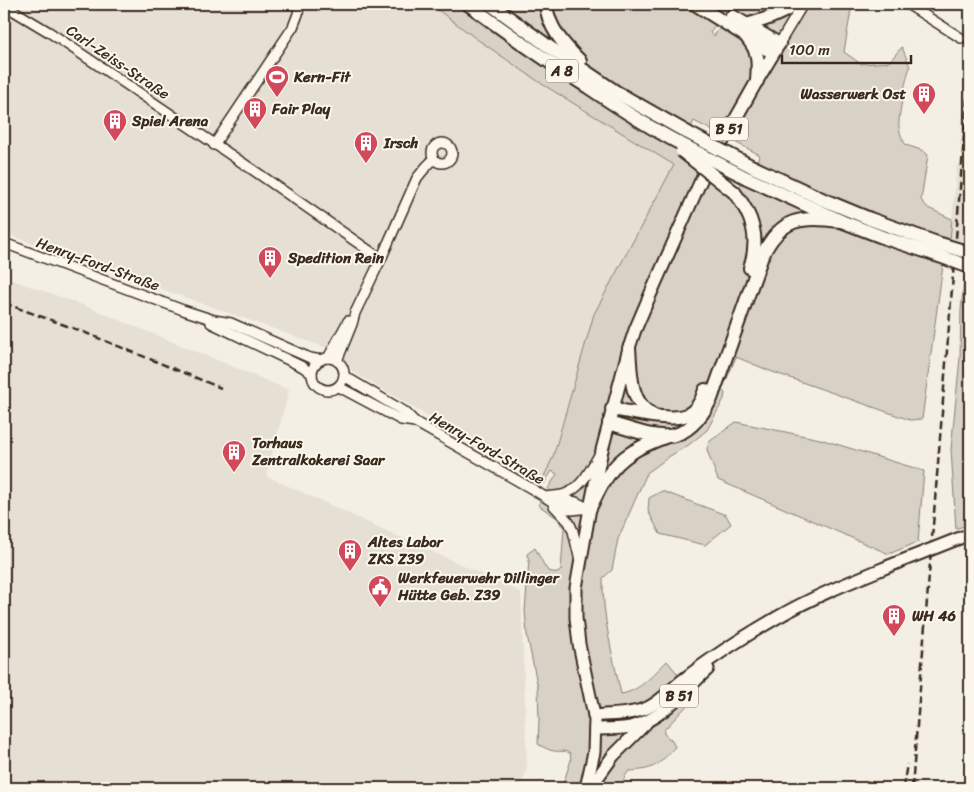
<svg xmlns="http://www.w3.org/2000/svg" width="974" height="792" viewBox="0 0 974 792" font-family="Sriracha,sans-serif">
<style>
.built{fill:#e5dfd4}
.green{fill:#d8d1c6;stroke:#8a7e72;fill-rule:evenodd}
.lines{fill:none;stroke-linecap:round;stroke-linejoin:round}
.minor-casing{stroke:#3b2a1e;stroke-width:12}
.major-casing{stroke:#3b2a1e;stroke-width:15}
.highway-casing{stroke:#3b2a1e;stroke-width:16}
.minor{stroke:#fbf7ec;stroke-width:9}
.major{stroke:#fbf7ec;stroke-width:11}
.highway{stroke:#fbf7ec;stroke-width:12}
.rail{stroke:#3b2a1e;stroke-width:2.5;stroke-dasharray:8 4;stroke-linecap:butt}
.major-bridge-casing{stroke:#3b2a1e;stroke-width:15;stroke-linecap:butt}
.highway-bridge-casing{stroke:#3b2a1e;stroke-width:16;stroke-linecap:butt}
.major-bridge{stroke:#fbf7ec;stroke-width:11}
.highway-bridge{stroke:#fbf7ec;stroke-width:12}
.labels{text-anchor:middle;stroke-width:4;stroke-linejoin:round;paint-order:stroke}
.shield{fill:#fbf7ec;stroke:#75685c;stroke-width:1}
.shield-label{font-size:14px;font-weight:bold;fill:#3b2a1e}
.street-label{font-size:15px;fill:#3b2a1e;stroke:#fbf7ec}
.poi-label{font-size:15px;font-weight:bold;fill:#3b2a1e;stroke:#fbf7ec;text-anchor:start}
</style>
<rect width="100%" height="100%" fill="#f3efe4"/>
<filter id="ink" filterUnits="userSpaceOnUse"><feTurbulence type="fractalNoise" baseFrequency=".02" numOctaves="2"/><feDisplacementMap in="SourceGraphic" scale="10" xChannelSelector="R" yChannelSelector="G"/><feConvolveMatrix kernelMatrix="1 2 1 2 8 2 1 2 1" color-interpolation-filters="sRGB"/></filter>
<g filter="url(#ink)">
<!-- built -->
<g class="built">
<path d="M4 4H430L474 37 542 84 674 165 594 314 553 457 541 483 352 371 342 356 327 348 4 233Z"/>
<path d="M970 20V147L960 146Z"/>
<path d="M957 165 970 167V191L965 242 950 240Z"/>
<path d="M4 277 88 307 289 390 266 476 521 592 527 767 521 788H4Z"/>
</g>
<!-- green -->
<g class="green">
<path d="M430 4H729L710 33 714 36 735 4H852L844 52 861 64 889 62 902 47 910 67C906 78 898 116 899 127 900 134 902 139 906 145L924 151 928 155 921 200 928 208 952 219 950 240 938 237 932 262 943 265 922 419 910 420 770 371 736 357 722 390 725 393 724 399 707 430 690 444 670 456 647 473 618 539 612 570 603 578C602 617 613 656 621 694 640 691 654 674 667 661L696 696 664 730V734L672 741 675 747C658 765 655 770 629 771L625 776 621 788H567L563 784 571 760 570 753C564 750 560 752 554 751 548 750 543 747 538 744L539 720 538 688 527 635 525 611 529 560 527 554 535 548 544 565 548 571 558 573 561 570 564 528 557 518 538 505 557 474 552 471 544 484 541 483 553 457 594 314 674 165 542 84 474 37ZM694 121 760 155 747 178 729 196 713 182 677 156Z"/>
<path d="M970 191V244L965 242Z"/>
<path d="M965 272 970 273V523L956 529 951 449 960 358 961 310Z"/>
<path d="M736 422 820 439 924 471 918 542 889 554 718 480 707 450 709 442Z"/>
<path d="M662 491 726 515 731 524 705 545 660 534 648 511 649 498Z"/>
</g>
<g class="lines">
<!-- minor casing -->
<g class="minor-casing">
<g id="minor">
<path d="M907 4 961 38"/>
<path d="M4 5 49 32 259 174 381 259"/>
<path d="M779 44 803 4"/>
<circle cx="442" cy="153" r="10"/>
<path d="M214 145 293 27 298 14 299 4"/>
<path d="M4 243 183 310 214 320 231 323 310 358 321 360"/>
<path d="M211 323 303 367 312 374"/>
<circle cx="328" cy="374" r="16"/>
<path d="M328 358 348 321"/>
<path d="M337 361 352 324 355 313 381 259 417 178 426 167 434 159"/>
<path d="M344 376 405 412 415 422 534 490 562 508 572 510 590 508"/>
<path d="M339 387 401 420 415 422"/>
<path d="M546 497C551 496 556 496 562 495 581 490 590 470 599 455"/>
<path d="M553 498 576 502 586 507"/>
<path d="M554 506 569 522 573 531 580 561"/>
</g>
</g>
<!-- major casing -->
<g class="major-casing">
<g id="major">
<path d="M594 716C611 714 631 715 647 708 661 702 671 689 683 680 712 657 745 636 778 617 816 595 858 579 899 562"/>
<path d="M595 729C607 728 622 730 634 726 662 719 687 688 708 669"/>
<path d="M586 788 594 752 595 720 579 644 576 618V588L590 508 602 450 629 348 635 330 647 302 702 178 757 81 778 46"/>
<path d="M590 788 613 756 646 723"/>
</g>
</g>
<!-- highway casing -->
<g class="highway-casing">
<g id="highway">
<path d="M468 4C507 33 547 61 588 87 619 108 650 128 683 145"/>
<path d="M490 4 552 49 616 92 688 133"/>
<path d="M546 4C548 28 564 45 580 61"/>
<path d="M695 4 773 53"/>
<path d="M732 16 779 44"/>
<path d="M746 25C764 20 780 15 796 4"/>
<path d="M748 39C760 53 758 64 757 81"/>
<path d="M753 167 824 200 870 219 937 243"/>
<path d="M747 178 841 221 885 238 934 254"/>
<path d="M734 192C753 216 760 238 750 268"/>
<path d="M629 348C631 371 629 401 651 414"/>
<path d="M612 409C631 412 670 422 687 415 696 411 702 400 705 390"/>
<path d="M609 423C657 437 683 452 711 399L762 256C781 217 801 216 841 221"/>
<path d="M590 508C595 498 600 486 607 477 621 455 641 446 665 437"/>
</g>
</g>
<!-- minor -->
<use href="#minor" class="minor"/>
<!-- major -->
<use href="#major" class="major"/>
<!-- highway -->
<use href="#highway" class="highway"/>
<!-- rail -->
<g class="rail">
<path d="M4 303 81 331 221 388"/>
<path d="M903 788 907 764"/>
<path d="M912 788 970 63"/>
</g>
<!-- major-bridge casing -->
<g class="major-bridge-casing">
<path id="major-bridge" d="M899 562 965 536"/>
</g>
<!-- highway-bridge casing -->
<g class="highway-bridge-casing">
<g id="highway-bridge">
<path d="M688 133 753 167"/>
<path d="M683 145 747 178"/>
<path d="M682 151 734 192"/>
<path d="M937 243 970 253"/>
<path d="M934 254 970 267"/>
</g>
</g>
<!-- major-bridge -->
<use href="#major-bridge" class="major-bridge"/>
<!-- highway-bridge -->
<use href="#highway-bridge" class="highway-bridge"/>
</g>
</g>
<!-- icons -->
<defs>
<g id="stadium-pin" transform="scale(1.25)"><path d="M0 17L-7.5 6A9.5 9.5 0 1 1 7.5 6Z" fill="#d1495b" stroke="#fbf7ec"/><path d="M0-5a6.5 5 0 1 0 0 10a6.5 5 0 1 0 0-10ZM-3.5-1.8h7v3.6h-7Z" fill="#fff"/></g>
<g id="building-pin" transform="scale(1.25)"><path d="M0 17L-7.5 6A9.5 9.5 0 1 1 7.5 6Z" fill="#d1495b" stroke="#fbf7ec"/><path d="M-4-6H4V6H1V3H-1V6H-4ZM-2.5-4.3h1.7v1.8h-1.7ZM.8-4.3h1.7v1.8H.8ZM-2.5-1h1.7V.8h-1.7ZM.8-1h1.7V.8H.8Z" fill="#fff"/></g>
<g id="civic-pin" transform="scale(1.25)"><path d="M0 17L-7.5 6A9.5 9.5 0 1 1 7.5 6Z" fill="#d1495b" stroke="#fbf7ec"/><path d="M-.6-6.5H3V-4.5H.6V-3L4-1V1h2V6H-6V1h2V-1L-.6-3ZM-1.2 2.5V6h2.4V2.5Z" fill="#fff"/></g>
</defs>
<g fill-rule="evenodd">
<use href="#stadium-pin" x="277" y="77"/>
<use href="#building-pin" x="924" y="94"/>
<use href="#building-pin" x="255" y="109"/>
<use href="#building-pin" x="115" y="121"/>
<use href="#building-pin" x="366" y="143"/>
<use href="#building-pin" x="270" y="258"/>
<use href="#building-pin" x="234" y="452"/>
<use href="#building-pin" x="350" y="551"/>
<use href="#civic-pin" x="380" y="587"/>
<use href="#building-pin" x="894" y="616"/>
</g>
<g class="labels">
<!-- shield labels -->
<g class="shield">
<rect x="546" y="59.5" width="32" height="23" rx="4"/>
<rect x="710" y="117.5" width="38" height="23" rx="4"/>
<rect x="660" y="684.5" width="38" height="23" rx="4"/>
</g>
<g class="shield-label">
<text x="562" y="76">A 8</text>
<text x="729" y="134">B 51</text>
<text x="679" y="701">B 51</text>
</g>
<!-- street labels -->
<g class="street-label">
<text transform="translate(118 62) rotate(34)" y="5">Carl-Zeiss-Straße</text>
<text transform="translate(98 264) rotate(20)" y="5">Henry-Ford-Straße</text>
<text transform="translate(487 448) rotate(30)" y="5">Henry-Ford-Straße</text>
</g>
<!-- poi labels -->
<g class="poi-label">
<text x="294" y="82">Kern-Fit</text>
<text x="906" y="99" text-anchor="end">Wasserwerk Ost</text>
<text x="272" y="114">Fair Play</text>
<text x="132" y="126">Spiel Arena</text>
<text x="384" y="148">Irsch</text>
<text x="288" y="263">Spedition Rein</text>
<text x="252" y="448">Torhaus<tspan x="252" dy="17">Zentralkokerei Saar</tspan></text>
<text x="368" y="547">Altes Labor<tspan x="368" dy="17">ZKS Z39</tspan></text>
<text x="398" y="583">Werkfeuerwehr Dillinger<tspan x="398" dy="17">Hütte Geb. Z39</tspan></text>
<text x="912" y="621">WH 46</text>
</g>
</g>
<!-- margin -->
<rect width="974" height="792" fill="none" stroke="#fbf7ec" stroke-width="20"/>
<rect x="10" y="10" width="954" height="772" fill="none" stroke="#3b2a1e" stroke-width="2" filter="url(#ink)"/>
<!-- scale -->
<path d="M782 55v8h129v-8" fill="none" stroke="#3b2a1e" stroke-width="2.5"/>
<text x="789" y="55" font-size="15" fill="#3b2a1e" stroke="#fbf7ec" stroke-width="4" paint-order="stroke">100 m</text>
</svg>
